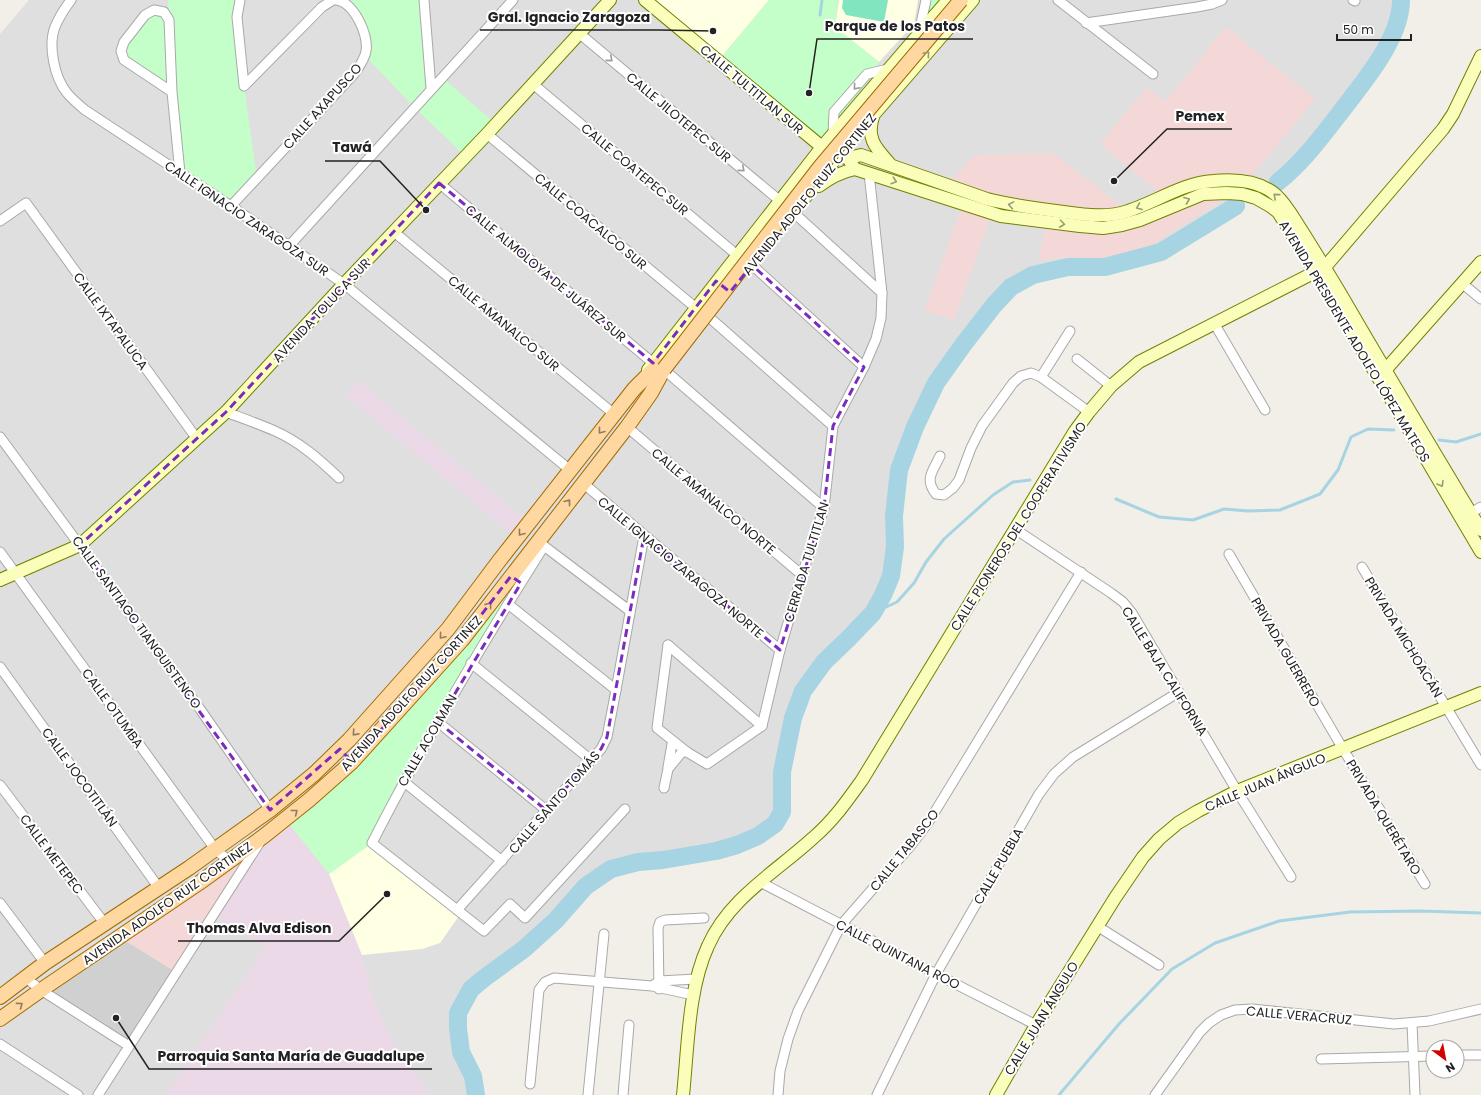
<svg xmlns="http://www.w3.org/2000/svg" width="1481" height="1095" viewBox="0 0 1481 1095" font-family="Poppins,sans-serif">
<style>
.residential{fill:#e0dfdf}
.commercial{fill:#f4d8d7}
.industrial{fill:#ecd9e8}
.education{fill:#ffffe4}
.religious{fill:#d0d0d0}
.park{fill:#c4fec9}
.pitch{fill:#81e6c0}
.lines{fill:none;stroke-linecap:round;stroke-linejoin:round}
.stream{stroke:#a6d4e3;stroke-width:3}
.river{stroke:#a6d4e3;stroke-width:18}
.street-casing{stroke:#a9a9a9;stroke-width:11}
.secondary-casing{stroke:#728100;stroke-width:14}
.primary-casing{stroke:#9f6c00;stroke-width:16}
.street{stroke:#fff;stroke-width:9}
.secondary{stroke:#fafeba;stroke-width:12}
.primary{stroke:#ffd7a0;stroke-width:14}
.primary-bridge-casing{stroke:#9f6c00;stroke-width:16;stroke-linecap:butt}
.primary-bridge{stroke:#ffd7a0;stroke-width:14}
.oneway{stroke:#999b76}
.oneway2{stroke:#9c9c9c}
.oneway3{stroke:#907c61}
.marked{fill:none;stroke:#7b2cbf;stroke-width:3;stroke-dasharray:8 5;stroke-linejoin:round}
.labels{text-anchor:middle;stroke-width:4;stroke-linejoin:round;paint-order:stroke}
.street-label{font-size:13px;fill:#222;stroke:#fff}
.leader{fill:none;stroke:#222;stroke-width:1.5}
.callout-dot{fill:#222;stroke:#fff;stroke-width:1.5}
.callout-label{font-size:14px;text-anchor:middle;font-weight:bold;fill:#222;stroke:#fff;stroke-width:4;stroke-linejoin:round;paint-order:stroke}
</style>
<rect width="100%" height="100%" fill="#f2efe8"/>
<!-- residential -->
<path class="residential" d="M29 0H1401V5L1393 33 1376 65 1321 138 1290 172 1278 182 1230 210 1161 252 1105 267H1068L1033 275 1011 287 994 305 963 345 936 383 915 427 899 470 894 516 895 547 891 576 883 595 873 613 848 639 824 662 803 691 793 718 782 772V812L775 824 758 836 737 845 716 851 663 860 638 862 611 869 586 886 556 920 524 949 483 979 471 989 458 1013V1028L461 1052 473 1076 476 1095H0V34Z"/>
<!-- commercial -->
<g class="commercial">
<path d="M1226 27 1315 99 1247 182 1239 181 1164 197 1100 144 1147 87 1165 102Z"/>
<path d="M1053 153 1128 211 1075 214 946 185 975 155Z"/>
<path d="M1233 194 1145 249 1120 255 1099 258 1067 257 1039 260 1046 222 1103 228 1192 198Z"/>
<path d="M963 204 992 213 954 320 924 311Z"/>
<path d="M264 836 177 973 119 937Z"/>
</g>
<!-- industrial -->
<g class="industrial">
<path d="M357 380 529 523 517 538 346 396Z"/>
<path d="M285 819 329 874 362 955 372 996 388 1033 401 1055 431 1095H166L266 946 213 915 266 835Z"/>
</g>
<!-- education -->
<g class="education">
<path d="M649 0H769L718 61Z"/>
<path d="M839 0H918L914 24 879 62 835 27Z"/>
<path d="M372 843 461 913 440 943 422 949 362 955 329 874Z"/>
</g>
<!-- religious -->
<path class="religious" d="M119 937 177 973 129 1046 41 990Z"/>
<!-- park -->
<g class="park">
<path d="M168 0H240L244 86 257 178 231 206 180 173 172 92 124 60V42L154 10 169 19Z"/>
<path d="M340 0H424L431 87 442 77 496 124 465 156 414 107 365 56 362 28Z"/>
<path d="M769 0H838L835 27 879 62 842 124 822 147 718 61Z"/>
<path d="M926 0H949L919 33Z"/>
<path d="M544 546 372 843 329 874 285 819 309 800Z"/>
</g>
<!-- pitch -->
<path class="pitch" d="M843 0H888L884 22 846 15 842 8Z"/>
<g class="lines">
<!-- stream -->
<g class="stream">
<path d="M820 15 822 0"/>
<path d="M1439 440 1456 442 1481 434"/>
<path d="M1116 499 1159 517 1193 520 1224 509 1248 511 1280 510 1320 494 1338 470 1351 437 1368 429 1394 430"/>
<path d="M873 613 897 602 914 583 926 562 944 539 993 495 1013 482 1030 480"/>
<path d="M1059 1095 1119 1024 1172 969 1215 943 1279 921 1350 912 1420 911 1481 913"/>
</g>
<!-- river -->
<g class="river">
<path d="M1278 182C1303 162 1323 135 1343 109 1365 80 1401 38 1401 0"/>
<path d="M476 1095 473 1076 461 1052 458 1028V1013L471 989 483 979 524 949 556 920 586 886 611 869 638 862 663 860 716 851 737 845 758 836 775 824 782 812V772L793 718 803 691 824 662 848 639 873 613 883 595 891 576 895 547 894 516 899 470 915 427 936 383 963 345 994 305 1011 287 1033 275 1068 267H1105L1161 252 1236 206"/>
</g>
<!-- street casing -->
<g class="street-casing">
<g id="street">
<path d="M71 0C65 8 59 17 55 27 48 45 54 77 67 93 72 99 79 105 85 110L231 206 344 284 570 470"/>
<path d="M240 0 237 17 244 86 322 7 333 0"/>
<path d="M424 0 431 88"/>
<path d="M1058 0 1153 74"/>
<path d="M1353 0 1355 1"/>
<path d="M1086 23 1197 7 1212 4 1222 0"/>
<path d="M919 33 926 0"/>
<path d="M580 34 779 200"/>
<path d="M533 84 737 255"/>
<path d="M172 92 124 60 121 51 124 42 145 15 154 10 164 12 169 20 172 92 180 173"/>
<path d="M487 134 696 308"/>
<path d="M833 134 834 112 867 74 888 69"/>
<path d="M439 183 653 363"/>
<path d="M231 206 354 74C359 67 365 59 366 51 369 35 354 2 336 0"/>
<path d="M793 212 882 293"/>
<path d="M0 221 26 203 197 439"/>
<path d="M394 232 614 414"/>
<path d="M289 246 513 0"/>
<path d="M752 265 864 367"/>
<path d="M1463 284 1481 299"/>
<path d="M710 318 833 426"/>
<path d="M1214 323 1265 410"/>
<path d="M1077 359 1111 386"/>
<path d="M668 373 824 508"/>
<path d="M1041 377 1070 331"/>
<path d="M226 412C242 418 259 424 275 431 300 442 320 460 339 478"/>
<path d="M627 427 802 575"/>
<path d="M0 437 200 709 270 810"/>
<path d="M940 456C933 471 924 479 936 494L944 495 953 488 959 480 971 448 982 426 1013 383 1021 376 1031 373 1041 377 1089 412"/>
<path d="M583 483 780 650"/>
<path d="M1467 515 1481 507"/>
<path d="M1015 529 1111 593 1123 602 1132 613 1237 791 1291 877"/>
<path d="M540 543 630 611"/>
<path d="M544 546C483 643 424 741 372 843L484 931 510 904 525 918 625 809"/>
<path d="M0 552 215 849 229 861"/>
<path d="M1229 554 1343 749 1425 884"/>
<path d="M1362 567 1481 765"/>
<path d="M508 604 616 690"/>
<path d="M668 645 657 728 687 752 707 764 762 726 780 650 802 575 824 508 833 426 864 367 876 339 881 318 882 293 869 173"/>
<path d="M668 645 762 726"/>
<path d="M471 663 591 760"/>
<path d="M0 667 159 888"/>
<path d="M438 722 546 810"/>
<path d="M668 767 672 744 674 742"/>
<path d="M403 781 502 861"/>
<path d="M0 785 105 924"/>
<path d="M664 788 668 769 682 752H687"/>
<path d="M760 882 936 974 1036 1025"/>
<path d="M0 903 45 963"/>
<path d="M457 910 601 749 607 737 616 690 644 536"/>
<path d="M1097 926 1159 965"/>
<path d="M26 978 41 990 129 1046"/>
<path d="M655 984 659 981 696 979"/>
<path d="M659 989 658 928 660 922 665 920 704 918"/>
<path d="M1412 1023 1415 1095"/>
<path d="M0 1044 78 1095"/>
<path d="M1457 1055H1481"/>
<path d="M1321 1059 1433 1056"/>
<path d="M530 1084 539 990 545 982 554 978 652 986 693 995"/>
<path d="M98 1095 260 842"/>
<path d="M588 1095 604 934"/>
<path d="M623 1095 629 1025"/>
<path d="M778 1095 780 1071 788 1039 798 1011 841 925 912 844 928 823 1081 572"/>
<path d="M877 1095 936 974 1039 794 1054 774 1073 757 1179 692"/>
<path d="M1155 1095 1200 1032 1209 1023 1221 1015 1235 1010 1252 1009 1394 1024 1429 1021 1481 1009"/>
</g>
</g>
<!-- secondary casing -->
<g class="secondary-casing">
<g id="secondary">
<path d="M645 0 822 147C838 158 842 160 861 155L987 199C1010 205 1033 208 1056 211 1080 214 1105 219 1128 211 1156 202 1183 183 1213 181 1234 179 1259 180 1276 195 1287 205 1294 219 1302 231 1317 255 1332 279 1346 303 1390 379 1436 455 1481 530"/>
<path d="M922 40 927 32 934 16"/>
<path d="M873 117C866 139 876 148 890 164"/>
<path d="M846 133C840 146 848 159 855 169L1001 216 1080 226 1103 228 1122 225 1140 220 1203 194 1227 193 1242 194 1256 198 1270 206 1278 212 1316 272 1481 552"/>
<path d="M819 186C831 177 841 172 855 169"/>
<path d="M792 214 837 157 973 0"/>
<path d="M648 370 822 147 948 0"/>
<path d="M1380 376 1481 262"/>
<path d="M0 580 80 545 226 412 344 284 487 134 610 0"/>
<path d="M683 1095C688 1048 688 989 708 946 729 898 776 872 813 838 833 821 847 801 862 780L1075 431 1089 412 1111 386 1139 362 1325 267 1443 129 1453 114 1481 56"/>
<path d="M996 1095 1036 1025 1115 898 1143 857 1159 839 1178 823 1198 811 1237 791 1481 693"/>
</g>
</g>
<!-- primary casing -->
<g class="primary-casing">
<g id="primary">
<path d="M0 997 45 963 189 868 270 810 314 774 349 740 448 629 499 561 634 389 658 365"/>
<path d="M0 1019 41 990 199 883 264 836 309 800 352 762 462 640 627 427 651 393 664 369"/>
</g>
</g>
<!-- street -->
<use href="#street" class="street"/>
<!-- secondary -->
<use href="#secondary" class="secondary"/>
<!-- primary -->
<use href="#primary" class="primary"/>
<!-- primary-bridge casing -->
<g class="primary-bridge-casing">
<path id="primary-bridge" d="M664 369 820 167 961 0"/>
</g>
<!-- primary-bridge -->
<use href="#primary-bridge" class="primary-bridge"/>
</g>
<!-- one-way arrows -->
<defs><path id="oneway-chevron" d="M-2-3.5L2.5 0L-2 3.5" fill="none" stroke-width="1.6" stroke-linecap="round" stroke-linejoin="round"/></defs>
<g class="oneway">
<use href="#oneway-chevron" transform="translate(927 54) rotate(-49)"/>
<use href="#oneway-chevron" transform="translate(894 181) rotate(18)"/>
<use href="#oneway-chevron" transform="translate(1276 196) rotate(-139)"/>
<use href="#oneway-chevron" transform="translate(1187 200) rotate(-22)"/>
<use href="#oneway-chevron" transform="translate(1011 205) rotate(-170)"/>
<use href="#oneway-chevron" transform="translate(1139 207) rotate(158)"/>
<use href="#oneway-chevron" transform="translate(1062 224) rotate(7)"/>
<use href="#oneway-chevron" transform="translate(1441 484) rotate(59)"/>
</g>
<g class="oneway2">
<use href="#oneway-chevron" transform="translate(610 59) rotate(40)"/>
<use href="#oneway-chevron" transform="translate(856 87) rotate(131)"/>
<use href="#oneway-chevron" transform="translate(742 169) rotate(40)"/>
</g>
<g class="oneway3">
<use href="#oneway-chevron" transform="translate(601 431) rotate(128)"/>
<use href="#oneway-chevron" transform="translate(568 502) rotate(-52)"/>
<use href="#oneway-chevron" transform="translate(521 533) rotate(128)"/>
<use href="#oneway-chevron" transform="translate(489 605) rotate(-53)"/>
<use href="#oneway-chevron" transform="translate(442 636) rotate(130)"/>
<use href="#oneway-chevron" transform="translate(355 733) rotate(132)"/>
<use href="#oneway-chevron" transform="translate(295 812) rotate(-38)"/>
<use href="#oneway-chevron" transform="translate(20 1005) rotate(-36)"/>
</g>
<!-- marked area -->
<path class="marked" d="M439 183 653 363 716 281 730 292 752 265 864 367 833 426 824 508 780 650 644 536 607 737 601 749 546 810 438 722 521 583 511 576 462 640 352 762 340 749 270 810 80 545 226 412Z"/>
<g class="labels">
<!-- street labels -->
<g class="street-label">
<text transform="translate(752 89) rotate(40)" y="5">CALLE TULTITLAN SUR</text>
<text transform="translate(322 106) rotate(-48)" y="5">CALLE AXAPUSCO</text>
<text transform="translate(679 117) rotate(40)" y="5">CALLE JILOTEPEC SUR</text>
<text transform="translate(635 169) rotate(40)" y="5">CALLE COATEPEC SUR</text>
<text transform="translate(809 194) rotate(-51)" y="5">AVENIDA ADOLFO RUIZ CORTINEZ</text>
<text transform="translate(247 218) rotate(34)" y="5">CALLE IGNACIO ZARAGOZA SUR</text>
<text transform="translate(591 221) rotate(40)" y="5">CALLE COACALCO SUR</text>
<text transform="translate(546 273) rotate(40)" y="5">CALLE ALMOLOYA DE JUÁREZ SUR</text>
<text transform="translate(321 310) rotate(-47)" y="5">AVENIDA TOLUCA SUR</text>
<text transform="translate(111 321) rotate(54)" y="5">CALLE IXTAPALUCA</text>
<text transform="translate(504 323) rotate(40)" y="5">CALLE AMANALCO SUR</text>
<text transform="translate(1355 341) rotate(59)" y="5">AVENIDA PRESIDENTE ADOLFO LÓPEZ MATEOS</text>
<text transform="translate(714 501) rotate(40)" y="5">CALLE AMANALCO NORTE</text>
<text transform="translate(1018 526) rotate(-58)" y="5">CALLE PIONEROS DEL COOPERATIVISMO</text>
<text transform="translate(806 562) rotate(-73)" y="5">CERRADA TULTITLAN</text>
<text transform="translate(681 567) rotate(40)" y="5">CALLE IGNACIO ZARAGOZA NORTE</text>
<text transform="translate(137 622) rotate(54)" y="5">CALLE SANTIAGO TIANGUISTENCO</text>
<text transform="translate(1404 637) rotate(59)" y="5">PRIVADA MICHOACÁN</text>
<text transform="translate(1286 652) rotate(60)" y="5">PRIVADA GUERRERO</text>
<text transform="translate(1165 671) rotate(58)" y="5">CALLE BAJA CALIFORNIA</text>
<text transform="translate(411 693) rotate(-48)" y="5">AVENIDA ADOLFO RUIZ CORTINEZ</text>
<text transform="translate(113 708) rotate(54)" y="5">CALLE OTUMBA</text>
<text transform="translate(427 740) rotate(-60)" y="5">CALLE ACOLMAN</text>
<text transform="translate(80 777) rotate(54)" y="5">CALLE JOCOTITLÁN</text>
<text transform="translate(1265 782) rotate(-23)" y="5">CALLE JUAN ÁNGULO</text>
<text transform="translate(554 802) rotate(-49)" y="5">CALLE SANTO TOMÁS</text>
<text transform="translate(1384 817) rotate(59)" y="5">PRIVADA QUERÉTARO</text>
<text transform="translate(904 850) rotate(-51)" y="5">CALLE TABASCO</text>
<text transform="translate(52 854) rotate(53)" y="5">CALLE METEPEC</text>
<text transform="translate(998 866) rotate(-60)" y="5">CALLE PUEBLA</text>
<text transform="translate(167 903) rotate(-35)" y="5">AVENIDA ADOLFO RUIZ CORTINEZ</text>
<text transform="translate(898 954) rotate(27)" y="5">CALLE QUINTANA ROO</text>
<text transform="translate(1299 1015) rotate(5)" y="5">CALLE VERACRUZ</text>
<text transform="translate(1041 1018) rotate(-59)" y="5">CALLE JUAN ÁNGULO</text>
</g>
</g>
<!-- callouts -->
<path class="leader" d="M713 31L659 30H480M809 93L817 39H973M1114 181L1167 129H1232M426 210L380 161H325M387 894L339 941H178M116 1018L149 1069H432"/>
<g class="callout-dot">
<circle cx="713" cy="31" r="4"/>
<circle cx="809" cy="93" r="4"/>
<circle cx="1114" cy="181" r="4"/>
<circle cx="426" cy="210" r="4"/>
<circle cx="387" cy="894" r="4"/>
<circle cx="116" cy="1018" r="4"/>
</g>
<g class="callout-label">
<text x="569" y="22">Gral. Ignacio Zaragoza</text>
<text x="895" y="31">Parque de los Patos</text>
<text x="1200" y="121">Pemex</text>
<text x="352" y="152">Tawá</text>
<text x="259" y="933">Thomas Alva Edison</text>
<text x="291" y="1061">Parroquia Santa María de Guadalupe</text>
</g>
<!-- north arrow -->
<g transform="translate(1445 1059) rotate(148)"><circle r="19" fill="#ffffff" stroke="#a7a7a7"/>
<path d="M0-3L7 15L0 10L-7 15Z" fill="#d30200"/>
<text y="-6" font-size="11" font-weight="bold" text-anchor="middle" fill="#222222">N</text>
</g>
<!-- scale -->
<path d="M1337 34v6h74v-6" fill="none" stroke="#222222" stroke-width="2"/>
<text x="1343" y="34" font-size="12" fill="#222222" stroke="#ffffff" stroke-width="3" paint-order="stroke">50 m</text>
</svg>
